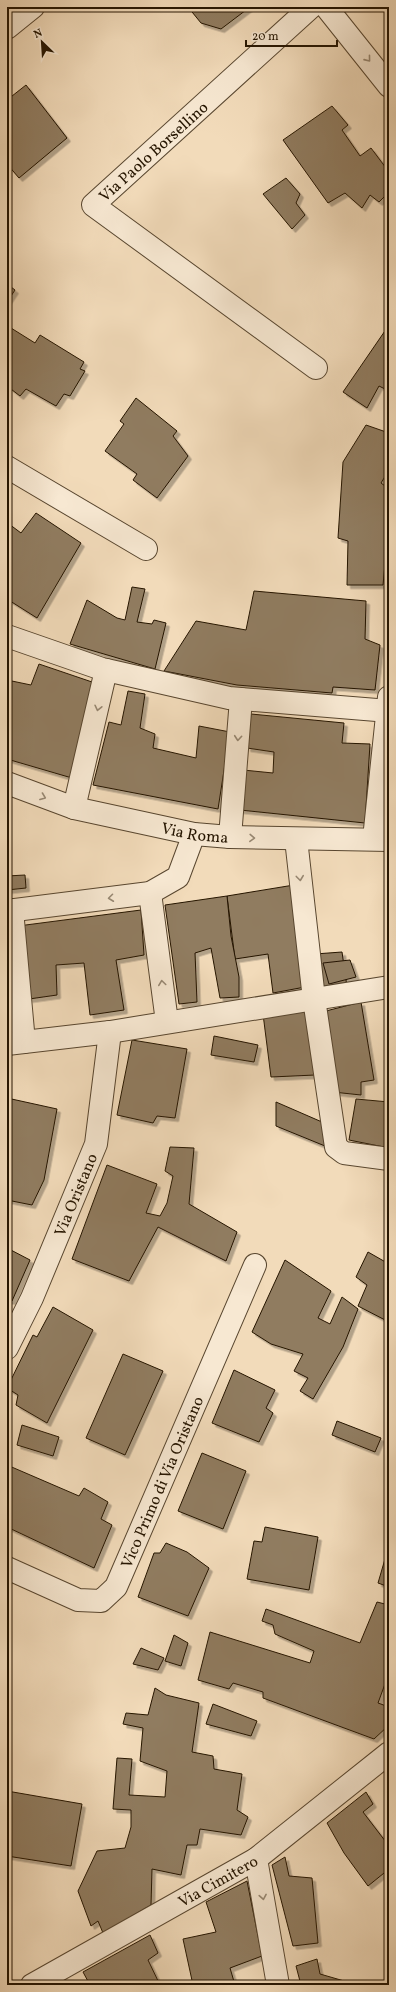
<svg xmlns="http://www.w3.org/2000/svg" width="396" height="1992" viewBox="0 0 396 1992" font-family="Vollkorn,serif">
<style>
.building{fill:#907c61;stroke:#251501;filter:url(#shadow)}
.lines{fill:none;stroke-linecap:round;stroke-linejoin:round}
.minor-casing{stroke:#58462f;stroke-width:24}
.minor{stroke:#f7e8d2;stroke-width:22}
.oneway{stroke:#988974}
.labels{text-anchor:middle;stroke-width:4;stroke-linejoin:round;paint-order:stroke}
.street-label{font-size:16px;fill:#251501;stroke:#f7e8d2}
</style>
<defs>
<filter id="shadow"><feDropShadow dx="3.5" dy="3.5" stdDeviation="0" flood-color="#0004"/></filter>
</defs>
<rect width="100%" height="100%" fill="#f2dbba"/>
<filter id="stains"><feTurbulence type="fractalNoise" baseFrequency=".005" numOctaves="4"/><feColorMatrix values="0 0 0 0 .2 0 0 0 0 .09 0 0 0 0 .02 0 0 0 .5 -.17"/></filter>
<radialGradient id="worn" r=".72"><stop offset=".6" stop-color="#630" stop-opacity="0"/><stop offset="1" stop-color="#630" stop-opacity=".3"/></radialGradient>
<!-- building -->
<g class="building">
<path d="M188 7H250L221 29 201 23Z"/>
<path d="M26 85 67 138 19 178 7 164V100Z"/>
<path d="M332 106 348 125 342 130 360 156 371 148 389 172V192L379 202 370 195 362 208 345 193 328 203 283 140Z"/>
<path d="M286 178 300 194 296 203 305 215 292 229 263 194Z"/>
<path d="M7 284 15 290 7 302Z"/>
<path d="M389 325V391L379 386 367 408 343 392Z"/>
<path d="M11 328 35 343 40 335 84 362 80 369 85 371 70 396 64 394 56 406 26 389 20 396 7 386V334Z"/>
<path d="M136 398 177 431 173 436 188 456 157 498 133 480 137 474 105 451 124 424 120 421Z"/>
<path d="M366 425 389 433V470L381 483 389 489V522L383 585H347L348 541 338 538 343 462Z"/>
<path d="M36 513 81 543 37 618 7 599V528L9 524 21 533Z"/>
<path d="M132 587 145 589 137 622 152 624 154 620 166 623 155 669 70 644 87 600 117 618 125 620Z"/>
<path d="M254 591 366 601 365 639 380 645 375 690 333 687 332 693 237 685 164 671 196 621 246 630Z"/>
<path d="M39 664 95 683 72 778 7 759V680L31 685Z"/>
<path d="M128 691 145 694 140 728 155 734 153 748 196 758 199 726 230 732 218 809 93 785 109 722 121 725Z"/>
<path d="M251 714 344 723 342 743 370 744 365 823 240 810 243 770 273 773 274 752 247 748Z"/>
<path d="M25 875 26 888 7 890V876Z"/>
<path d="M294 885 305 987 273 993 268 954 235 959 227 896Z"/>
<path d="M227 896 231 936 239 977V997L220 998 211 948 195 953 197 1002 179 1004 165 905Z"/>
<path d="M141 910 144 955 116 960 124 1010 90 1015 84 963 56 965 57 995 29 999 18 926Z"/>
<path d="M342 952 347 987 320 989 315 954Z"/>
<path d="M350 960 356 977 329 984 323 963Z"/>
<path d="M361 1002 374 1080 361 1082V1095L333 1092 322 1012Z"/>
<path d="M386 1003H389V1024Z"/>
<path d="M306 1007 315 1075 271 1077 263 1014Z"/>
<path d="M214 1036 258 1045 254 1062 211 1055Z"/>
<path d="M132 1040 187 1049 175 1118 157 1116 153 1123 117 1115Z"/>
<path d="M7 1098 57 1109 44 1180 32 1205 7 1200Z"/>
<path d="M356 1099 389 1102V1148L349 1140Z"/>
<path d="M276 1102 322 1122 325 1146 276 1126Z"/>
<path d="M170 1147 194 1148 189 1204 237 1232 226 1261 158 1227 129 1281 72 1259 107 1165 157 1184 146 1213 160 1216 167 1203 173 1176 165 1171Z"/>
<path d="M7 1248 30 1260 12 1301 7 1300Z"/>
<path d="M368 1252 389 1264V1322L358 1306 367 1285 356 1277Z"/>
<path d="M285 1260 331 1291 318 1318 330 1324 342 1297 358 1309 343 1347 313 1399 300 1391 308 1378 294 1371 303 1354 271 1344 252 1332Z"/>
<path d="M53 1307 93 1330 47 1423 16 1405 18 1395 7 1388 33 1335 37 1337Z"/>
<path d="M123 1354 163 1371 125 1455 86 1438Z"/>
<path d="M234 1370 275 1390 266 1408 273 1413 259 1442 212 1423Z"/>
<path d="M337 1421 381 1438 375 1452 332 1435Z"/>
<path d="M22 1425 59 1437 53 1456 17 1445Z"/>
<path d="M202 1453 246 1471 223 1529 178 1511Z"/>
<path d="M7 1465 79 1496 84 1488 108 1502 101 1519 112 1525 94 1568 7 1527Z"/>
<path d="M265 1527 318 1537 309 1590 247 1579 254 1541 262 1542Z"/>
<path d="M166 1543 187 1552 209 1568 188 1616 138 1597 154 1553H160Z"/>
<path d="M385 1559 389 1560V1587L378 1583Z"/>
<path d="M377 1602 389 1605V1673L378 1703 389 1707V1725L374 1739 263 1698V1692L233 1683 229 1689 198 1680 210 1632 310 1663 314 1651 275 1634 273 1625 262 1621 266 1609 360 1643Z"/>
<path d="M174 1635 188 1643 181 1666 165 1661Z"/>
<path d="M141 1648 164 1658 158 1670 133 1664Z"/>
<path d="M155 1688 166 1695 199 1703 192 1752 213 1756 214 1769 242 1774 237 1810 248 1817 241 1835 200 1829 197 1845H187L181 1875 152 1869 151 1905 103 1933 98 1921 91 1926 78 1891 97 1851 125 1848 131 1827V1810L113 1809 117 1758 132 1759 129 1795 165 1797 167 1771 140 1761 143 1728 123 1724 126 1713 148 1715Z"/>
<path d="M213 1704 257 1721 251 1736 206 1724Z"/>
<path d="M7 1791 82 1804 71 1866 7 1856Z"/>
<path d="M366 1792 373 1804 363 1812 389 1846V1869L368 1886 344 1853 327 1823Z"/>
<path d="M285 1857 289 1876 312 1878 318 1943 293 1946 272 1865Z"/>
<path d="M247 1881 262 1956 230 1968 235 1985H193L183 1939 216 1932 206 1902Z"/>
<path d="M150 1935 158 1953 148 1960 160 1985H90L83 1972Z"/>
<path d="M317 1959 320 1974 358 1985H301L296 1966Z"/>
</g>
<g class="lines">
<!-- minor casing -->
<g class="minor-casing">
<g id="minor">
<path d="M311 7 93 205 316 368"/>
<path d="M326 7 389 86"/>
<path d="M7 28 33 7"/>
<path d="M7 467 146 549"/>
<path d="M7 636 102 669 229 698 389 711"/>
<path id="s1" d="M7 783 74 808 194 834 230 837 389 840"/>
<path d="M74 808 106 670"/>
<path d="M230 837 241 699"/>
<path d="M296 839 314 999 336 1147 344 1153 389 1159"/>
<path d="M374 839 389 697"/>
<path d="M150 893 167 1022"/>
<path d="M12 910 24 1042"/>
<path d="M7 911 150 893 178 877 194 834"/>
<path d="M7 1044 110 1032 389 987"/>
<path id="s2" d="M7 1348 32 1298 96 1144 110 1032"/>
<path id="s3" d="M7 1568 78 1600 101 1601 116 1587 255 1265"/>
<path d="M256 1859 278 1985"/>
<path id="s4" d="M32 1985 256 1859 389 1753"/>
</g>
</g>
<!-- minor -->
<use href="#minor" class="minor"/>
</g>
<!-- one-way arrows -->
<defs><path id="oneway-chevron" d="M-2-3.5L2.5 0L-2 3.5" fill="none" stroke-width="1.6" stroke-linecap="round" stroke-linejoin="round"/></defs>
<g class="oneway">
<use href="#oneway-chevron" transform="translate(368 59) rotate(51)"/>
<use href="#oneway-chevron" transform="translate(98 708) rotate(103)"/>
<use href="#oneway-chevron" transform="translate(238 738) rotate(95)"/>
<use href="#oneway-chevron" transform="translate(43 797) rotate(21)"/>
<use href="#oneway-chevron" transform="translate(252 838) rotate(2)"/>
<use href="#oneway-chevron" transform="translate(300 878) rotate(83)"/>
<use href="#oneway-chevron" transform="translate(111 898) rotate(173)"/>
<use href="#oneway-chevron" transform="translate(162 983) rotate(-98)"/>
<use href="#oneway-chevron" transform="translate(263 1897) rotate(80)"/>
</g>
<g class="labels">
<!-- street labels -->
<g class="street-label">
<text transform="translate(153 151) rotate(-42)" y="6">Via Paolo Borsellino</text>
<text dy="6" stroke="none"><textPath href="#s1" startOffset="195">Via Roma</textPath></text>
<text dy="6" stroke="none"><textPath href="#s2" startOffset="168">Via Oristano</textPath></text>
<text dy="6" stroke="none"><textPath href="#s3" startOffset="236">Vico Primo di Via Oristano</textPath></text>
<text dy="6" stroke="none"><textPath href="#s4" startOffset="213">Via Cimitero</textPath></text>
</g>
</g>
<!-- margin -->
<rect width="396" height="1992" fill="none" stroke="#f2dbba" stroke-width="24"/>
<rect x="8" y="8" width="380" height="1976" fill="none" stroke="#251501" stroke-width="2"/>
<rect x="12" y="12" width="372" height="1968" fill="none" stroke="#251501"/>
<!-- north arrow -->
<g transform="translate(42 42) rotate(335)" stroke="#f7e8d2" stroke-width="3" paint-order="stroke">
<path d="M0-3L7 15L0 10L-7 15Z" fill="#251501"/>
<text y="-6" font-size="11" font-weight="bold" text-anchor="middle" fill="#251501">N</text>
</g>
<!-- scale -->
<path d="M246 40v6h91v-6" fill="none" stroke="#251501" stroke-width="2"/>
<text x="252" y="40" font-size="12" fill="#251501" stroke="#f7e8d2" stroke-width="3" paint-order="stroke">20 m</text>
<rect width="100%" height="100%" filter="url(#stains)"/>
<rect width="100%" height="100%" fill="url(#worn)"/>
</svg>
